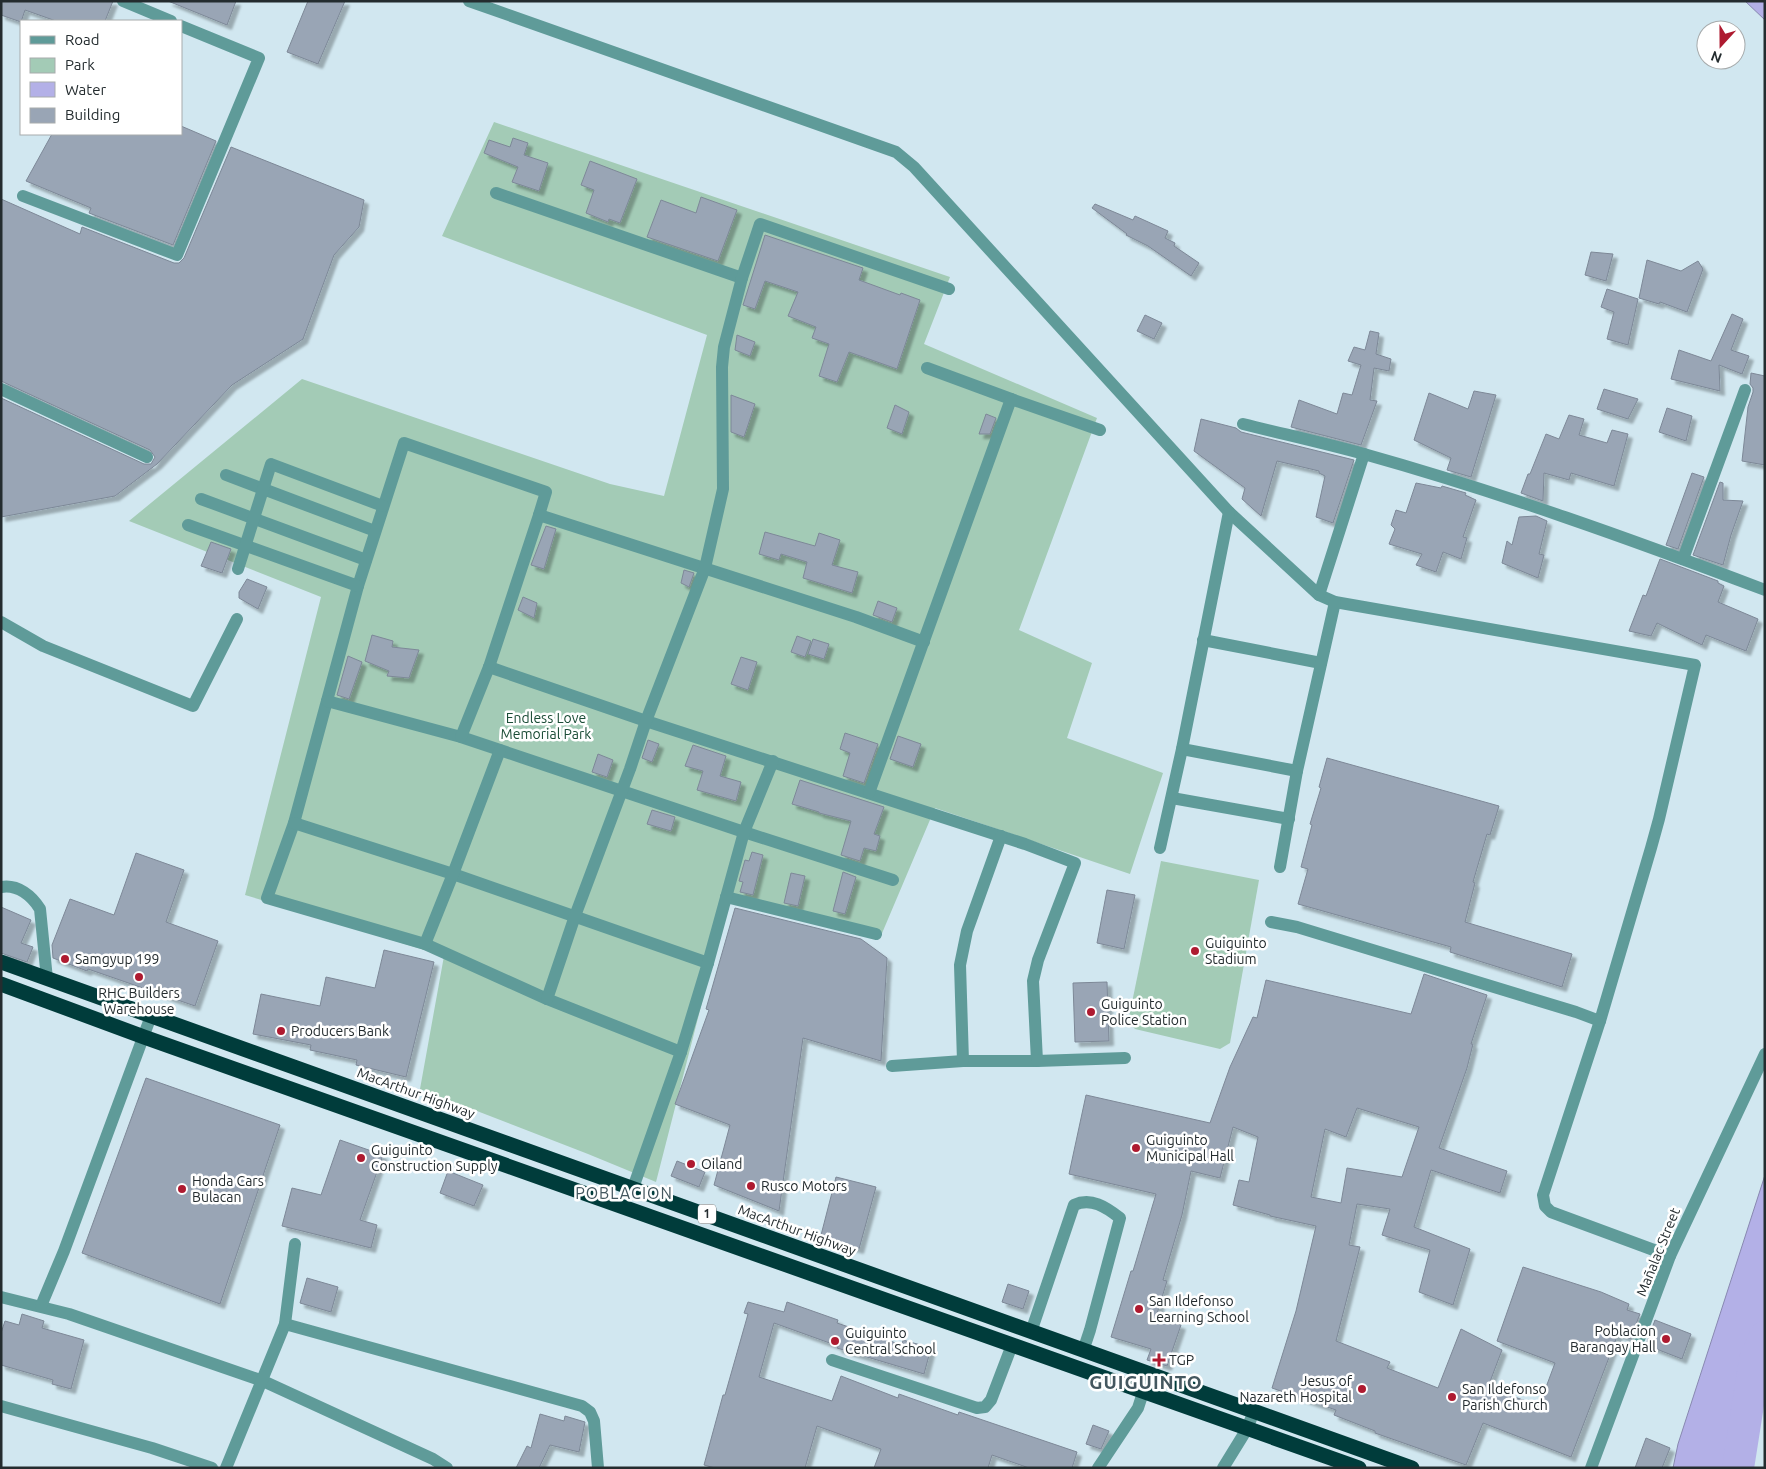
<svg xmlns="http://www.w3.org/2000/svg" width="1766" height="1469" viewBox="0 0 1766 1469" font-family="Ubuntu,sans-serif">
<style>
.green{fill:#a3cbb6}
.water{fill:#b3b0e7;stroke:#8888b0}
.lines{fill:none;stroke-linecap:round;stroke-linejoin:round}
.river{stroke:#b3b0e7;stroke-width:32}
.building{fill:#99a5b5;stroke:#7d8897;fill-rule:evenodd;filter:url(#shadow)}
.minor{stroke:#5f9b99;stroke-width:12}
.highway{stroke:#003c3b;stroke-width:15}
.poi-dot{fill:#ae1a30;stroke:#fff;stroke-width:2}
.labels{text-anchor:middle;stroke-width:5;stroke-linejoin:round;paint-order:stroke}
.shield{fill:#fff;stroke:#666b6d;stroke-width:1}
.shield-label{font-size:12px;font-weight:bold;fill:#242c2f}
.park-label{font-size:14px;fill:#1a4c36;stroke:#fff}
.poi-label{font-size:14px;fill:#242c2f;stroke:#fff;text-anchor:start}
.street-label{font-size:14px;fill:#242c2f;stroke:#fff}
.quarter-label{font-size:16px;letter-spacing:1px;fill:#44575f;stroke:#fff}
.district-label{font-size:19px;font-weight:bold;letter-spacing:1px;fill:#44575f;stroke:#fff}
</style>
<defs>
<filter id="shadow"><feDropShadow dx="4.5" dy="4.5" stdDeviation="1" flood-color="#0004"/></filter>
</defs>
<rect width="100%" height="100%" fill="#d1e7f0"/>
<!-- green -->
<g class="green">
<path d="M494 122 950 277 924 344 1097 418 1019 630 1092 663 1067 738 1163 773 1130 874 935 808 880 938 729 897 656 1182 588 1154 420 1089 444 956 245 895 321 597 129 521 302 379 610 484 664 496 707 335 442 236Z"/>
<path d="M1161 861 1259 880 1230 1043 1220 1049 1135 1029 1128 1022Z"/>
</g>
<!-- water -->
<g class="water">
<path d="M1745 1H1765V20Z"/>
<path d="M1765 1175V1358L1737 1468H1673L1678 1444Z"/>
</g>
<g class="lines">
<!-- river -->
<path class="river" d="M1738 1468 1755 1360 1765 1337"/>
</g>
<!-- building -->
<g class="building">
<path d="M1 1H113L105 21H56L25 10 21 22 1 15Z"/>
<path d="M168 1H236L227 25Z"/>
<path d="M308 1H345L318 64 287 52Z"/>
<path d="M181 126 216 141 173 245 89 213 91 208 26 181 52 134H181Z"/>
<path d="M513 138 528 143 524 155 548 163 539 191 512 182 518 167 484 153 489 140 510 147Z"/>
<path d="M231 147 364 200 359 227 334 255 303 339 232 385 157 464 115 496 1 517V398L144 464H151L155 457 150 450 1 381V199L80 234 82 227 174 263H179L184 258Z"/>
<path d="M590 161 637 179 620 223 609 219 608 222 586 213 594 190 581 185Z"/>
<path d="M701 197 737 210 718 261 647 237 661 200 696 213Z"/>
<path d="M1095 204 1133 220 1135 216 1168 231 1165 238 1175 243 1174 246 1199 263 1191 276 1148 246 1126 235 1127 234 1092 208Z"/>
<path d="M765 235 863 268 859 280 900 295 901 293 920 300 897 369 849 352 837 382 819 376 829 344 812 338 816 327 788 316 798 292 765 281 755 309 743 305Z"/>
<path d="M1591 252 1613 254 1606 281 1585 275Z"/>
<path d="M1647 260 1681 271 1698 261 1703 269 1687 312 1660 302 1659 304 1639 298Z"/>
<path d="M1607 289 1638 299 1628 345 1607 339 1614 312 1601 307Z"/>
<path d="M1732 314 1743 319 1731 350 1749 356 1742 374 1719 365 1720 391 1671 379 1679 350 1711 361Z"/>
<path d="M1145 315 1162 323 1154 339 1137 331Z"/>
<path d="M1370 331 1379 333 1376 354 1391 359 1389 371 1374 368 1370 400 1377 401 1361 445 1291 427 1299 400 1337 414 1343 393 1352 395 1361 365 1348 361 1354 347 1365 350Z"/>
<path d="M737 335 755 342 750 356 735 350Z"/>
<path d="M1751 373 1765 376V465L1742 461 1748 407 1753 392V388L1750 384Z"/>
<path d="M1604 389 1638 399 1628 419 1597 409Z"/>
<path d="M1474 391 1496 395 1471 477 1447 470 1451 458 1414 440 1429 393 1468 409Z"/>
<path d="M731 395 755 404 744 437 731 432Z"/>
<path d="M895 405 909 412 902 434 887 428Z"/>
<path d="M1667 408 1692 416 1686 441 1659 432Z"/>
<path d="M986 414 996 418 990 434H979Z"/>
<path d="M1569 415 1584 419 1579 435 1607 443 1612 430 1628 434 1614 486 1571 473 1569 480 1544 473 1543 501 1521 493 1528 474H1530L1546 434 1559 439Z"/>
<path d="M1201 419 1236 428 1241 432 1354 460 1333 523 1316 517 1325 476 1319 473V471L1277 461 1261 516 1242 499 1245 488 1194 451Z"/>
<path d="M1692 473 1704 477 1678 549 1666 545Z"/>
<path d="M1720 482 1723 483V500L1743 501 1731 535 1723 565 1693 555Z"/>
<path d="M1416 483 1441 488 1442 486 1466 493 1465 495 1476 500 1463 537 1467 538 1461 559 1443 552 1436 572 1416 565 1422 554 1389 544 1395 529 1391 525 1396 510 1406 513Z"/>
<path d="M1536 516 1547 521 1539 554 1544 555 1538 578 1502 563 1507 541 1512 545 1519 517Z"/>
<path d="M546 526 556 529 544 569 531 565Z"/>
<path d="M765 532 815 546 819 533 840 540 832 565 858 572 852 593 803 578 807 562 781 554 779 560 759 554Z"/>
<path d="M211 542 231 549 222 573 201 566Z"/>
<path d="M1660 559 1718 581V583L1724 586 1718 602 1758 619 1746 651 1706 635 1702 645 1657 623 1651 636 1629 631 1643 595 1646 596Z"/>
<path d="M684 570 694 573 689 587 681 583Z"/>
<path d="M247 579 267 587 258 609 239 598V592Z"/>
<path d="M523 597 537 603 534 618 518 610Z"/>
<path d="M878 601 897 608 892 622 873 615Z"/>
<path d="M372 635 393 641 392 647 419 650 409 678 387 676 389 671 365 661Z"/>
<path d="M797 636 811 641 805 657 791 652Z"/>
<path d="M813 639 829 644 824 659 808 654Z"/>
<path d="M348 656 362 662 349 699 337 695Z"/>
<path d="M741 657 757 662 748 690 731 684Z"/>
<path d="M845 733 878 744 864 783 843 776 850 753 840 749Z"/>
<path d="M898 736 921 744 913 767 890 759Z"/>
<path d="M648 740 659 744 652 762 642 758Z"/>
<path d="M693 745 726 756 720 776 741 782 736 801 697 790 703 771 685 766Z"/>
<path d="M598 754 613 760 607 777 592 772Z"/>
<path d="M1327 758 1499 806 1490 835 1487 834 1473 882 1475 883 1465 922 1572 954 1562 987 1450 952 1451 947 1298 904 1308 869 1301 867 1312 825 1310 824 1321 788 1319 787Z"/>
<path d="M800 780 884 807 874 834 880 836 876 851 864 848 860 861 841 855 851 821 819 813V812L792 804Z"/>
<path d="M652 810 675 817 671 831 647 824Z"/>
<path d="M752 852 763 855 753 895 740 892 743 882 739 881 745 860 749 861Z"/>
<path d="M136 853 184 870 166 922 218 941 195 1006 88 969 87 971 53 958 52 945 70 899 114 915Z"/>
<path d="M843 872 856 877 845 914 833 911Z"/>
<path d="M791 873 805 876 798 906 784 903Z"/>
<path d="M1107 890 1135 895 1124 949 1097 943Z"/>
<path d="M1 907 31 920 21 943 33 947 27 962 1 953Z"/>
<path d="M735 908 861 939 887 958 881 1061 803 1038 779 1211 714 1185 730 1125 675 1104 709 1010 706 1009Z"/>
<path d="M384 950 434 962 406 1077 356 1065 357 1060 310 1050 311 1045 253 1034 261 994 320 1006 326 977 375 988Z"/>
<path d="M1424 974 1487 995 1471 1044H1473L1467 1068 1439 1148 1507 1171 1500 1193 1431 1170 1414 1227 1470 1249 1453 1305 1419 1292 1430 1250 1382 1235 1390 1209 1357 1204 1349 1245 1360 1247 1336 1341 1390 1362 1387 1368 1438 1388 1461 1329 1502 1350 1488 1387 1539 1406 1555 1363 1497 1341 1523 1267 1601 1292 1629 1304 1627 1310 1640 1314 1630 1339 1618 1334 1571 1457 1483 1423 1466 1465 1375 1433V1431L1334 1415 1336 1410 1272 1388 1296 1311 1316 1226 1270 1216V1215L1233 1205 1239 1180 1249 1182 1258 1137 1233 1127 1220 1178 1191 1171 1182 1215 1163 1280 1167 1281 1156 1317 1181 1325 1167 1366 1147 1360 1151 1349 1111 1337 1131 1271H1133L1156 1194 1069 1174 1086 1095 1210 1123 1230 1067 1253 1017 1257 1018 1266 980 1411 1014ZM1357 1108 1419 1127 1402 1177 1347 1168 1341 1203 1311 1197 1325 1129 1346 1137Z"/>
<path d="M1107 982 1109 1041 1075 1042 1073 983Z"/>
<path d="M146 1078 280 1125 220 1304 82 1253Z"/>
<path d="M340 1140 383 1155 360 1220 377 1225 371 1248 282 1226 292 1188 321 1195Z"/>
<path d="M677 1161 705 1172 699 1187 671 1176Z"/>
<path d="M448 1171 483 1185 474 1206 440 1193Z"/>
<path d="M836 1177 876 1187 859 1249 820 1239Z"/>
<path d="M307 1278 338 1287 331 1312 300 1303Z"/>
<path d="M1008 1284 1029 1291 1023 1309 1002 1302Z"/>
<path d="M748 1302 784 1312 787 1302 838 1320 837 1323 902 1345 903 1340 931 1348 924 1374 837 1348 838 1346 774 1323 759 1377 832 1401 841 1376 898 1398 899 1394 958 1415 959 1412 1077 1452 1072 1468H1029L992 1455 988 1468H874L881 1449 817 1426 805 1468H715L704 1465 723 1395H725L748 1314 744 1313Z"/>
<path d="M22 1314 44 1321 42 1328 84 1340 71 1389 52 1384 53 1380 1 1365V1333L5 1321 19 1325Z"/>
<path d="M1655 1320 1691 1334 1682 1359 1646 1345Z"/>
<path d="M540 1414 564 1421 565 1416 585 1422 579 1452 550 1445 539 1468H516L527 1446 531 1448Z"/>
<path d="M1093 1425 1109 1431 1101 1449 1086 1444Z"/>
<path d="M1646 1438 1670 1448 1662 1468H1635Z"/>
</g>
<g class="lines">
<!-- minor -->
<g class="minor">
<path d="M123 1 171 21"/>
<path d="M469 1 896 152 914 167 1229 512 1319 595 1335 602 1695 665 1659 819 1651 848 1600 1021 1543 1195 1545 1206 1551 1212 1670 1256"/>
<path d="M496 193 742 278"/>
<path d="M23 196 177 255 259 58 181 26"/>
<path d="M927 368 1011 399"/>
<path d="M1 389 147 457"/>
<path d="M1243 424C1283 434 1324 443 1364 454 1500 492 1633 540 1765 590"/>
<path d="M226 475 375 531"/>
<path d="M201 499 366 560"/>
<path d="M539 515 546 492 404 443 358 586 294 823 267 898 425 944 547 999 681 1052"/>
<path d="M188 525 358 586"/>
<path d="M1683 559 1745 390"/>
<path d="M238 569 271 464 383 506"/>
<path d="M1319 595 1364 454"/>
<path d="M1 622 43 646 193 706 237 619"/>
<path d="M1203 640 1321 663"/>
<path d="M489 667 646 721 1025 844 1075 863 1038 960 1033 981 1037 1061H963L892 1066"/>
<path d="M327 701 461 737 744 832 893 880"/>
<path d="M461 737 489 667 539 515 856 617 924 642"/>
<path d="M1182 749 1297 771"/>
<path d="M869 793 1011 399 1100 430"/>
<path d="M1172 798 1289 819"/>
<path d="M294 823 453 874 708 963"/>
<path d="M1160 848 1182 749 1229 512"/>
<path d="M1280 867 1297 771 1335 602"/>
<path d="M1 887C18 884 32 896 40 909L47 979"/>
<path d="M726 897 876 934"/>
<path d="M1271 922 1297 927 1576 1012 1600 1021"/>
<path d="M425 944 453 874 500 750"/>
<path d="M547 999 575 916 630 769 646 721 705 568 723 489 722 367 724 347 742 278 760 224 949 289"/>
<path d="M963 1061 960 965 967 931 1001 836"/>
<path d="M1037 1061 1125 1058"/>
<path d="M633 1188 681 1052 708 963 744 832 773 761"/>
<path d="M1 1297 69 1314 263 1381 433 1459 447 1468"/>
<path d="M41 1306 64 1251 151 1016"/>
<path d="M285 1324 582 1406 590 1412 594 1421 598 1468"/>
<path d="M1031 1332 1074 1205C1091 1197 1106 1207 1120 1218L1090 1330 1083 1351"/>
<path d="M832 1360 977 1408 985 1407 991 1400 1012 1345"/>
<path d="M1 1406 152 1448 212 1468"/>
<path d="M226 1468 285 1324 295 1244"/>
<path d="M1098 1468 1138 1408 1149 1374"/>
<path d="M1223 1468 1247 1429 1254 1411"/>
<path d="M1591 1468 1670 1256 1765 1054"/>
</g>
<!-- highway -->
<g class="highway">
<path d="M1 962 1412 1468"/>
<path d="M1 984 144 1037 1359 1468"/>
</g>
</g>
<!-- markers -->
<g class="poi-dot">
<circle cx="1195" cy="951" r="5"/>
<circle cx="65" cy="959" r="5"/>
<circle cx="139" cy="977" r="5"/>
<circle cx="1091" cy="1012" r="5"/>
<circle cx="281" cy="1031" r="5"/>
<circle cx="1136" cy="1148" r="5"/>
<circle cx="361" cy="1158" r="5"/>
<circle cx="691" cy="1164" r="5"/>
<circle cx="751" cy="1186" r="5"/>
<circle cx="182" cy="1189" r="5"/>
<circle cx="1139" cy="1309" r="5"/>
<circle cx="1666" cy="1339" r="5"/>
<circle cx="835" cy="1341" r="5"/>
<path d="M1156.5 1352.5h5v5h5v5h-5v5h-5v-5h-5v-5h5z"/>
<circle cx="1362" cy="1389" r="5"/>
<circle cx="1452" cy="1397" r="5"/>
</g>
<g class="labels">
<!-- shield labels -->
<rect class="shield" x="698" y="1204.5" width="18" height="19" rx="4"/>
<g class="shield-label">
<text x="707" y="1218">1</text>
</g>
<!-- park labels -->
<g class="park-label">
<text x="546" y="723">Endless Love<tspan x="546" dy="16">Memorial Park</tspan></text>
</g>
<!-- poi labels -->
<g class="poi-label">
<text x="1205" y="948">Guiguinto<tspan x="1205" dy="16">Stadium</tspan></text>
<text x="75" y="964">Samgyup 199</text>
<text x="139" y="998" text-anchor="middle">RHC Builders<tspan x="139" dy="16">Warehouse</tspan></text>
<text x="1101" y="1009">Guiguinto<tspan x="1101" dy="16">Police Station</tspan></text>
<text x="291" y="1036">Producers Bank</text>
<text x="1146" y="1145">Guiguinto<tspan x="1146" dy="16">Municipal Hall</tspan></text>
<text x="371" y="1155">Guiguinto<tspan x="371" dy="16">Construction Supply</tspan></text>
<text x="701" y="1169">Oiland</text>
<text x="192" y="1186">Honda Cars<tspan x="192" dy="16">Bulacan</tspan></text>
<text x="761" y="1191">Rusco Motors</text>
<text x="1149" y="1306">San Ildefonso<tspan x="1149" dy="16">Learning School</tspan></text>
<text x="1656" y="1336" text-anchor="end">Poblacion<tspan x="1656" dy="16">Barangay Hall</tspan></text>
<text x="845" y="1338">Guiguinto<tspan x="845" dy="16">Central School</tspan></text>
<text x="1169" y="1365">TGP</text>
<text x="1352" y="1386" text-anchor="end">Jesus of<tspan x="1352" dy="16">Nazareth Hospital</tspan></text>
<text x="1462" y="1394">San Ildefonso<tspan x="1462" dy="16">Parish Church</tspan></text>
</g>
<!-- street labels -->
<g class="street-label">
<text transform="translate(416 1093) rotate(20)" y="5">MacArthur Highway</text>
<text transform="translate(797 1230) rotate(20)" y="5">MacArthur Highway</text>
<text transform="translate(1658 1252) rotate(-68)" y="5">Mañalac Street</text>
</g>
<!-- quarter labels -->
<g class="quarter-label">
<text x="624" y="1199">POBLACION</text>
</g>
<!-- district labels -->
<g class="district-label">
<text x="1146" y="1389">GUIGUINTO</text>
</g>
</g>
<!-- border -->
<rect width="1766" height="1469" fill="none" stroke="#242c2f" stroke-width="5"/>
<!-- legend -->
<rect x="20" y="20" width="162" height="115" fill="#ffffff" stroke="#a7abac"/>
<rect x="30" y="36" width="25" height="8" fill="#5f9b99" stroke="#a7abac"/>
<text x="65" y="45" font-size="15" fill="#242c2f">Road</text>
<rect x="30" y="58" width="25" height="15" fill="#a3cbb6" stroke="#a7abac"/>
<text x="65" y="70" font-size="15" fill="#242c2f">Park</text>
<rect x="30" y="82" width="25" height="15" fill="#b3b0e7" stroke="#a7abac"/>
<text x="65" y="95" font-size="15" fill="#242c2f">Water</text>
<rect x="30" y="108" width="25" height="15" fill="#99a5b5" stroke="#a7abac"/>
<text x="65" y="120" font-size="15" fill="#242c2f">Building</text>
<!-- north arrow -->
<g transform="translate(1721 45) rotate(201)"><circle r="24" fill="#ffffff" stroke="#a7abac"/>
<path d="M0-4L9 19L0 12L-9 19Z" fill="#ae1a30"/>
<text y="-8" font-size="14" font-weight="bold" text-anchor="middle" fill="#242c2f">N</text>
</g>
</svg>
